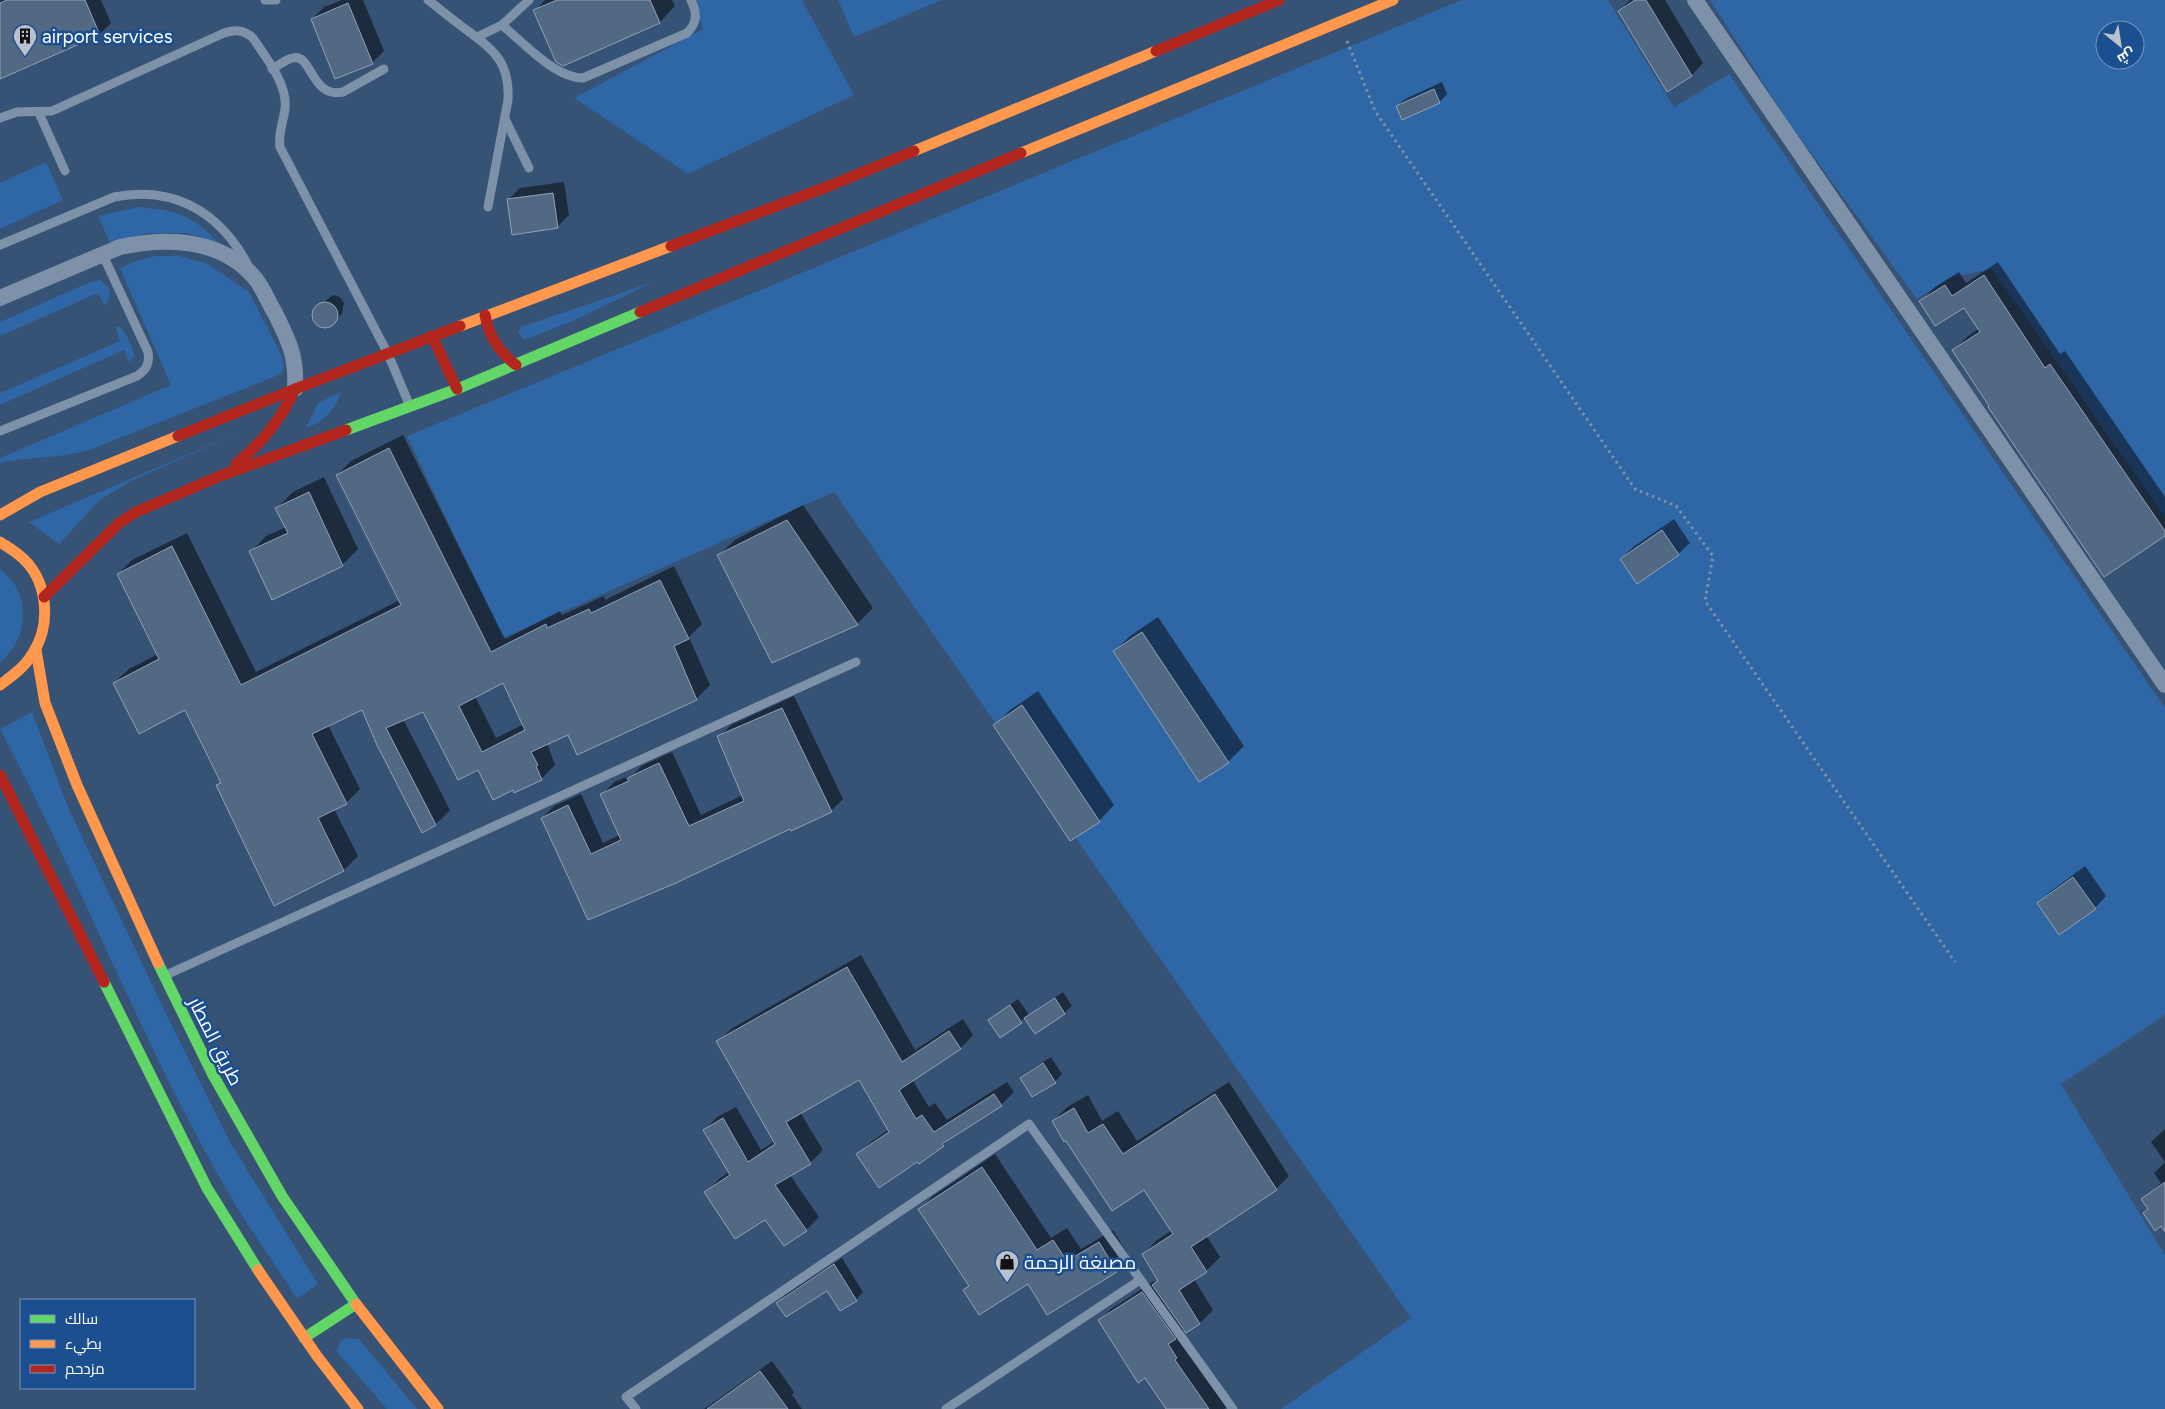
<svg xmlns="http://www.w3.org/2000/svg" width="2165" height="1409" viewBox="0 0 2165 1409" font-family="Figtree,Cairo,sans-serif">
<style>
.green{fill:#2f66a5;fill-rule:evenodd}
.shadow{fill:#0007;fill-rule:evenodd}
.building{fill:#526984;stroke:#92a2b6;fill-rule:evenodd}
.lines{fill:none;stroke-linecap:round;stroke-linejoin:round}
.path{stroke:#7d92a8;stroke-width:3;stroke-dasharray:2.5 4;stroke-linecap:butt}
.lane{stroke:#7d92a8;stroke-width:9}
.street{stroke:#7d92a8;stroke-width:16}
.fast{stroke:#63d668;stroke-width:11}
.slow{stroke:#ff974d;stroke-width:11}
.jam{stroke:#b3261e;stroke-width:11}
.labels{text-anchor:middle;stroke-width:5;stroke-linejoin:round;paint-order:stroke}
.poi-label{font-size:19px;fill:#fff;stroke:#1b4f8f;text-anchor:start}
.street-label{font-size:19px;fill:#fff;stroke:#1b4f8f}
</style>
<rect width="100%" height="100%" fill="#365274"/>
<!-- green -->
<g class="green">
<path d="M693 0H802L854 95 688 174 574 98 703 29Z"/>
<path d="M838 0H942L854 37Z"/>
<path d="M1462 0H1608L1674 107 1729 74 2165 708V1015L2061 1084 2165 1255V1409H1281L1411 1318 834 492 503 638 407 436Z"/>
<path d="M1710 0H2165V517L1992 269 1952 277 1917 299 1787 120ZM2105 30H2135V60H2105Z"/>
<path d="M46 162 63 200 0 229V183Z"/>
<path d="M138 207C175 210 191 214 218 242L186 233H148L111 245 98 216Z"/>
<path d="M155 256H179L206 263 249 292 282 356 284 366 281 374 90 450C60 459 30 456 0 463V458L171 385 120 268 138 260Z"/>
<path d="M100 280C111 288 113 294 105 306L98 293 0 336V322L90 282Z"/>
<path d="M653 282 573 321 527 339H523L518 333 521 327Z"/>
<path d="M116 327H120C128 334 132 347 135 356L129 362 124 350 0 405V393L120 341Z"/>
<path d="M341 392C335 410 324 422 306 428L318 403Z"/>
<path d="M245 430 131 481 100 500 59 544 29 522Z"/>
<path d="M0 569C5 573 10 578 14 583 30 609 24 643 0 662Z"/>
<path d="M32 712 68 807 159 999 230 1142 318 1284 297 1299C275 1264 250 1230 229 1194 142 1045 81 881 0 729Z"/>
<path d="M347 1338 359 1339 417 1409H387L337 1352 340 1341Z"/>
</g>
<!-- shadow -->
<g class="shadow">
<path d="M0 0H101L111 23 100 34 0 78Z"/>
<path d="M342 0H363L384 51 372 63 312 19 324 7Z"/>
<path d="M545 0H672L675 6 660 22 535 11Z"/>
<path d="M1630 0H1665L1703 63 1692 75 1667 90 1619 11Z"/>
<path d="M1442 82 1447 94 1440 102 1403 118 1397 106 1405 99Z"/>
<path d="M564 182 569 215 557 227 508 200 520 188Z"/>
<path d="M1998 262 2060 354 2065 351 2165 497V534L1991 406 1954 350 1968 336 1980 328 1965 306 1921 301 1935 287 1959 272 1966 283Z"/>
<path d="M333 295 340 297 344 303 342 314 327 327 320 326 313 316 315 309Z"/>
<path d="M403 435 505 639 560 611 562 615 604 596 605 600 674 566 702 624 689 637 710 685 696 699 569 734 547 743 555 765 541 779 513 789 479 769 423 710 403 719 450 810 436 824 423 831 362 708 328 725 360 789 346 803 334 809 358 856 344 870 275 904 218 785 222 782 185 709 114 683 129 669 158 654 118 574 132 560 187 533 256 672 400 600 337 475 351 461ZM504 681 524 724 496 738 475 696Z"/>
<path d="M324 477 358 549 343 564 273 598 251 552 266 536 286 527 277 508 293 492Z"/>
<path d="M803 505 873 608 857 624 772 662 719 555 735 540Z"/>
<path d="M1674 519 1690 543 1678 554 1621 559 1633 547Z"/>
<path d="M1158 617 1244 746 1228 762 1114 651 1130 636Z"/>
<path d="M1038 691 1114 805 1099 821 994 726 1010 710Z"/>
<path d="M794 696 843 799 831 811 790 827 589 919 542 818 554 806 581 794 603 843 620 835 602 795 614 782 634 774 641 766 672 752 701 815 743 795 719 737 731 725Z"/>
<path d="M2085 866 2106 896 2095 908 2038 903 2050 892Z"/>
<path d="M861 955 915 1050 963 1019 973 1035 961 1048 912 1079 929 1107 935 1103 947 1120 1007 1082 1014 1092 1001 1105 954 1135 943 1145 858 1154 871 1142 889 1129 859 1078 800 1112 823 1150 810 1163 790 1175 819 1217 806 1230 766 1218 706 1192 719 1179 729 1172 705 1130 717 1117 736 1107 761 1150 775 1141 718 1042 731 1029Z"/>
<path d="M1063 992 1072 1006 1064 1013 1026 1017 1001 1036 990 1020 1018 999 1029 1015Z"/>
<path d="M1051 1057 1062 1074 1055 1082 1022 1078 1029 1071Z"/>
<path d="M1229 1082 1289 1176 1276 1189 1206 1235 1220 1257 1206 1271 1194 1279 1213 1310 1200 1323 1185 1329 1180 1333 1227 1407 1224 1409H1168L1145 1377 1099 1320 1111 1309 1154 1281 1155 1284 1159 1280 1143 1254 1157 1240 1172 1230 1144 1188 1053 1121 1067 1107 1088 1095 1102 1121 1118 1111 1137 1141Z"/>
<path d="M2165 1129V1162L2151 1142Z"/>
<path d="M995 1154 1051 1238 1067 1228 1081 1249 1113 1230 1130 1258 1116 1271 965 1290 970 1285 920 1209 933 1196Z"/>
<path d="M2165 1162V1222L2149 1208 2143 1199 2161 1183 2154 1173Z"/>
<path d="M842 1258 863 1292 856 1300 828 1289 778 1303 785 1295Z"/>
<path d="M772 1361 794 1392 792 1395 802 1409H704Z"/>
</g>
<!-- building -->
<g class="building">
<path d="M7 0H85L100 35 0 79V3Z"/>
<path d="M557 0H650L660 23 563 66 556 62 533 10Z"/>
<path d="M1635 0H1646L1692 76 1667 92 1618 11Z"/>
<path d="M348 3 373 64 335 79 311 19Z"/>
<path d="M1434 89 1440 103 1402 120 1396 106Z"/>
<path d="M553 193 558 228 512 235 507 199Z"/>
<path d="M1984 275 2045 368 2050 364 2165 531V536L2104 577 1988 407 1989 406 1952 350 1980 332 1964 308 1935 326 1919 301 1945 285 1952 296Z"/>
<circle cx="325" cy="315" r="13"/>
<path d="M389 448 491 652 546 624 547 628 589 609 591 613 660 580 689 639 674 646 697 700 577 755 568 735 531 752 538 765 536 766 542 780 514 793 513 790 493 800 478 770 458 780 423 712 386 728 436 825 422 833 377 745 362 710 312 734 347 804 318 818 344 871 274 906 216 785 221 783 185 710 139 734 113 683 159 659 117 574 172 546 241 685 401 605 336 475ZM503 683 525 730 482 752 459 706Z"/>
<path d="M309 492 343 566 272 600 249 551 288 533 275 508Z"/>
<path d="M787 520 858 625 772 663 717 555Z"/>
<path d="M1662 530 1679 555 1637 584 1620 559Z"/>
<path d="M1142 632 1229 763 1199 782 1113 651Z"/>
<path d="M1022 705 1100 822 1070 841 993 725Z"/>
<path d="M782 708 832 812 791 831 790 829 676 883 588 920 541 818 568 805 591 854 621 840 600 794 629 781 627 778 659 763 689 826 744 801 717 736Z"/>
<path d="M2073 877 2096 909 2059 935 2037 903Z"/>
<path d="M847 967 902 1062 949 1031 961 1049 899 1090 916 1119 922 1115 934 1132 994 1094 1002 1106 942 1144 944 1146 919 1164 917 1162 879 1188 856 1154 889 1132 859 1080 786 1122 811 1164 775 1185 807 1231 784 1246 765 1220 735 1239 704 1192 730 1175 703 1130 723 1118 748 1162 775 1144 716 1041Z"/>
<path d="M1055 998 1065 1014 1035 1034 1024 1018Z"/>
<path d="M1010 1005 1022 1023 1000 1038 988 1020Z"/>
<path d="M1043 1063 1056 1083 1032 1097 1020 1078Z"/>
<path d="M1215 1094 1277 1190 1191 1247 1207 1272 1179 1290 1200 1324 1186 1333 1152 1285 1158 1281 1142 1254 1173 1234 1144 1190 1112 1211 1066 1141 1064 1142 1052 1121 1074 1108 1088 1133 1103 1124 1123 1154Z"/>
<path d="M982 1167 1037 1250 1053 1240 1067 1261 1099 1242 1117 1272 1047 1315 1028 1284 979 1315 963 1290 969 1286 918 1209Z"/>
<path d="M2165 1182V1232L2161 1226 2155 1231 2143 1213 2148 1209 2141 1199Z"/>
<path d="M834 1264 857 1301 840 1311 827 1291 786 1317 776 1303Z"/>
<path d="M1142 1292 1176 1339 1168 1344 1177 1358 1175 1360 1209 1409H1166L1145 1378 1138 1383 1098 1320Z"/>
<path d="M760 1371 788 1409H707Z"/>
</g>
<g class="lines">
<!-- path -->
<path class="path" d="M1347 41 1375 111 1635 489 1676 506 1713 556 1705 601 1955 962"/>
<!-- lane -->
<g class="lane">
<path d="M265 0H276"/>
<path d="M428 0C441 10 454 21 468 31 495 51 510 63 508 100L488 207"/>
<path d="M502 25C524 43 555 78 583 78L687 33C698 22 697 13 691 0"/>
<path d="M477 37 502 25 529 0"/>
<path d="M272 69C278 66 286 59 293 58 312 53 311 99 343 92L384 69"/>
<path d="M39 113 65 171"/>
<path d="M0 118 17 112 52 111 224 33C236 29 244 30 253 38 266 58 288 84 285 109 283 123 278 133 280 147L388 354 409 404"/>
<path d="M505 119 529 168"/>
<path d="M0 245 114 197C175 185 221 213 249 267"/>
<path d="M0 431 137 376C146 370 150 364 148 352L102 253"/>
<path d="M166 975 856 662"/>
<path d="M636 1409 626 1397 1029 1124 1233 1409"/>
<path d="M946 1409 1140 1280"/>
</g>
<!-- street -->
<g class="street">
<path d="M1695 0 2165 685"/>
<path d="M0 298 120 247C166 237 220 238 254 277 263 287 268 302 275 313 289 341 297 357 295 389"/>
</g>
<!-- fast -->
<g class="fast">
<path d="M346 430 457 389 640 312"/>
<path d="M158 963 213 1075 282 1196 356 1304"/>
<path d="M104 982 207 1188 258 1270"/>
<path d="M304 1338 356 1304"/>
</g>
<!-- slow -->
<g class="slow">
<path d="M914 151 1156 51"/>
<path d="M1021 153 1393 0"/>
<path d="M460 326 671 246"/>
<path d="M0 515 40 492 178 436"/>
<path d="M0 542C6 546 13 550 19 555 48 578 52 623 33 653 25 667 12 676 0 685"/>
<path d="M36 650 45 703 77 785 158 963"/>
<path d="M258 1270 317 1356 358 1409"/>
<path d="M356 1304 438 1409"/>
</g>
<!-- jam -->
<g class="jam">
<path d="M1156 51 1279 0"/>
<path d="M671 246 829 186 914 151"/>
<path d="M640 312 1021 153"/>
<path d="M485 315C489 337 499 352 516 365"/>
<path d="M432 336 457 389"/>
<path d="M178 436 295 389 460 326"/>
<path d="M236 464C262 443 281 420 295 389"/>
<path d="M44 597 119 523 136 512 220 476 346 430"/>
<path d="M0 775 104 982"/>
</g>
</g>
<!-- icons -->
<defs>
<g id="building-pin" transform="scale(1.25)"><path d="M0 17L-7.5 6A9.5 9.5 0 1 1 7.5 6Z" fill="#b9c2ce" stroke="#1b4f8f"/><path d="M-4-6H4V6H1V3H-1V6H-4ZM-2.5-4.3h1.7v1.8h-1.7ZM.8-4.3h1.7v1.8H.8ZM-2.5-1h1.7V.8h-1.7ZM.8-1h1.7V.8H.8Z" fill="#111"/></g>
<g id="shop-pin" transform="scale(1.25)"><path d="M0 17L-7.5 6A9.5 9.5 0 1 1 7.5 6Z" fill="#b9c2ce" stroke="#1b4f8f"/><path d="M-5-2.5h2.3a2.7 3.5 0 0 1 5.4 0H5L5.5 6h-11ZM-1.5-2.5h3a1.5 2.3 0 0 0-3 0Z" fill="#111"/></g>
</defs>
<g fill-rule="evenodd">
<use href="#building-pin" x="25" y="36"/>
<use href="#shop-pin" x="1007" y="1262"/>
</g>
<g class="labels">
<!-- poi labels -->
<g class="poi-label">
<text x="42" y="43">airport services</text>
<text x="1024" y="1269">مصبغة الرحمة</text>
</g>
<!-- street labels -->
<g class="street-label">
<text transform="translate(216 1041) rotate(63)" y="7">طريق المطار</text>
</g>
</g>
<!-- legend -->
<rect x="20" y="1299" width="175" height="90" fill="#1b4f8f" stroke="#7695bc"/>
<rect x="30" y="1315" width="25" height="8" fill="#63d668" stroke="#7695bc"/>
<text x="65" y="1324" font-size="15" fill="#ffffff">سالك</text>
<rect x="30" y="1340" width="25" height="8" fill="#ff974d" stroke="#7695bc"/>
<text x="65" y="1349" font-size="15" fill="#ffffff">بطيء</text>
<rect x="30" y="1365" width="25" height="8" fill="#b3261e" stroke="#7695bc"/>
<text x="65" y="1374" font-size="15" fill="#ffffff">مزدحم</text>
<!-- north arrow -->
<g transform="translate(2120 45) rotate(150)"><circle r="24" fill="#1b4f8f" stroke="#7695bc"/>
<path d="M0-4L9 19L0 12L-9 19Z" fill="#b9c2ce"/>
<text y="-8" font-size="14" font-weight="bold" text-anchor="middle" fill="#ffffff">ش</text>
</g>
</svg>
